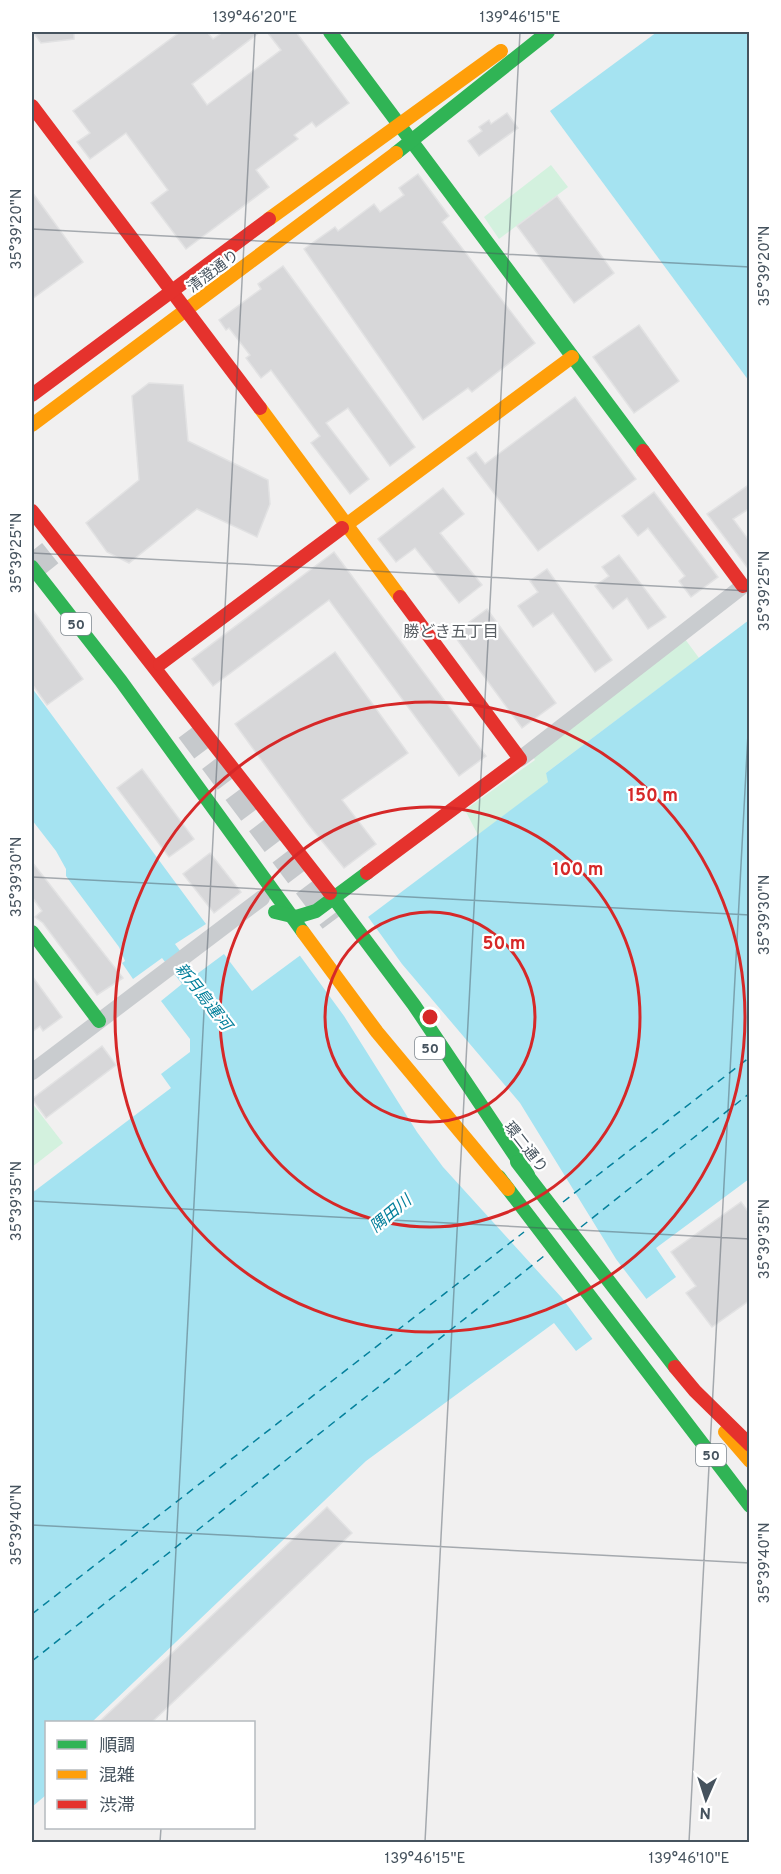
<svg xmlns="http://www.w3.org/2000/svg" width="781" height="1874" viewBox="0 0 781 1874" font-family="Overpass,'Noto Sans JP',sans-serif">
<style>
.green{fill:#d3f1de}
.water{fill:#a5e3f1}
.pier{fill:#f1f0f0}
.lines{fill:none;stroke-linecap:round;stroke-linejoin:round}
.ferry{stroke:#04809c;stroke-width:1.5;stroke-dasharray:8 6;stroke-linecap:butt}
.building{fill:#d7d7d9;stroke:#e2e2e3;stroke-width:1.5}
.primary-tunnel{stroke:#c6c9cc;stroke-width:26;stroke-dasharray:26 13;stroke-linecap:butt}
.street{stroke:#c9cccf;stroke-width:16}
.fast{stroke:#30b455;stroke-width:14}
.slow{stroke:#ff9f0a;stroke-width:14}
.jam{stroke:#e5322d;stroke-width:14}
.ticks{fill:none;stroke:#46535e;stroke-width:1.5;stroke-opacity:0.45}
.ring{fill:none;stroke:#d62828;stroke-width:3}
.labels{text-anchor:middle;stroke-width:4.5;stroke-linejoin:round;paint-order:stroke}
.shield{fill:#fff;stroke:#7e878e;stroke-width:1.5}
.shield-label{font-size:14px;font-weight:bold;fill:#46535e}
.street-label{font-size:15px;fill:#46535e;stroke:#fff}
.neighbourhood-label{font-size:16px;fill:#5b6065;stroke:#fff}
.water-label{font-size:16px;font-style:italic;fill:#04809c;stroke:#fff}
.centre{fill:#d62828;stroke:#fff;stroke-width:3}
.ring-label{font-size:18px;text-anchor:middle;font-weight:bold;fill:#d62828;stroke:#fff;stroke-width:4.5;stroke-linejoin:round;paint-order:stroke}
.neatline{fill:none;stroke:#46535e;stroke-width:2}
.ticks-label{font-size:15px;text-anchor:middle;fill:#46535e}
</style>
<rect width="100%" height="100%" fill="#f1f0f0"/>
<!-- green -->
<g class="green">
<path d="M551 165 568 187 499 239 484 217Z"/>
<path d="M685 639 699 658 546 773 549 782 478 835 465 810 535 760 532 755Z"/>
<path d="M32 1103 63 1143 32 1167Z"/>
</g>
<!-- water -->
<g class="water">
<path d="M657 32H749V381L550 111Z"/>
<path d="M749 620V1179L656 1248 676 1277 576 1351 554 1323 366 1461 92 1722H46V1795L32 1807V1193L171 1088 161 1074 190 1052V1039L161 1001 182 984 162 958 133 979 122 963 125 961 119 947 66 876V869L56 851 32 820V688L206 924 175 944 197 974 224 954 252 991 317 943 328 947 548 782 546 773Z"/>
</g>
<!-- pier -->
<path class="pier" d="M366 914 402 964 520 1103 616 1259 648 1301 594 1341 562 1298 443 1167 417 1132 344 1016 298 953 316 941 327 944Z"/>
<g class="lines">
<!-- ferry -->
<g class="ferry">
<path d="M563 1202 750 1057"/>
<path d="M581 1227 750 1093"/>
<path d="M32 1614 524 1232"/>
<path d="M32 1661 544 1256"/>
</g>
</g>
<!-- building -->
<g class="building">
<path d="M33 32H74V39L41 43Z"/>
<path d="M180 32H207L213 39 223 32H260L192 84 207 105 281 50 267 32H296L349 103 316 127 312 122 294 135 298 139 256 170 269 187 186 249 151 203 168 190 126 133 90 159 77 142 90 133 73 111Z"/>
<path d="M507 113 518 128 479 156 468 141 482 131 479 127 489 120 491 124Z"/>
<path d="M418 174 449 216 442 222 535 343 472 392 468 388 423 420 304 249 335 227 338 231 374 204 380 212 404 195 399 188Z"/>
<path d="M32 192 83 262 32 299Z"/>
<path d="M557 196 614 273 574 303 517 226Z"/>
<path d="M283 266 415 447 390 466 348 408 326 423 369 479 350 494 311 443 320 436 271 370 261 378 246 358 250 355 229 328 226 330 219 320 261 289 258 284Z"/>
<path d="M639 325 679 381 634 413 593 357Z"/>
<path d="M149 383 183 385 188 441 268 480 270 504 257 537 197 509 129 563 107 552 86 523 139 480 132 396Z"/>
<path d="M575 397 636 479 538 551 467 458 476 452 485 464Z"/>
<path d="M750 484V508L733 519 750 542V571L707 514Z"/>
<path d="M443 488 464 514 440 533 482 585 459 603 415 548 396 562 378 539Z"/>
<path d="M654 492 718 577 691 597 679 581 685 576 648 528 638 536 622 516Z"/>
<path d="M334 552 486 756 459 776 329 600 213 686 192 659Z"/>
<path d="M619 555 666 617 648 629 627 598 613 609 595 586 609 576 602 567Z"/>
<path d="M547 569 612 660 595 672 553 613 533 627 518 606 538 592 530 581Z"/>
<path d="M32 609 83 679 47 705 32 684Z"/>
<path d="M487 609 556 703 522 728 453 634Z"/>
<path d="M335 652 408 753 342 800 376 844 344 868 308 824 235 724Z"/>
<path d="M142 769 194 839 169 857 117 788Z"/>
<path d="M210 853 241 892 214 913 183 874Z"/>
<path d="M32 862 123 978 97 995 43 923 35 917 42 911 32 897Z"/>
<path d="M32 976 62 1017 43 1031 40 1026 32 1032Z"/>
<path d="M102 1046 116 1065 46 1118 32 1099Z"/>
<path d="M741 1202 750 1214V1300L712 1327 686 1293 696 1286 671 1252Z"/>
<path d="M327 1507 352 1533 152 1722H99Z"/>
</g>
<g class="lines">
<!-- primary-tunnel -->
<g class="primary-tunnel">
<path d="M32 551 56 581"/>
<path d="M189 730 333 921"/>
</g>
<!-- street -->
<g class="street">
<path d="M520 759 743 586"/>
<path d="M32 1072 262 898"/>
</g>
<!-- fast -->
<g class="fast">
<path d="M330 32 643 451"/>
<path d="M396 153 548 32"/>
<path d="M32 567 121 681 303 932"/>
<path d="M330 893 414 1005 528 1175"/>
<path d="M275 912 296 917 316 911 367 873"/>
<path d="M32 932 99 1021"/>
<path d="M517 1162 675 1367"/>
<path d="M499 1177 750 1506"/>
</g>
<!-- slow -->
<g class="slow">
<path d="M269 219 501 51"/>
<path d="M260 408 400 597"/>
<path d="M32 425 396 153"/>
<path d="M342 528 572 357"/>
<path d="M303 932 377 1032 508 1189"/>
<path d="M725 1432 750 1461"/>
</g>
<!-- jam -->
<g class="jam">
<path d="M32 106 260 408"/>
<path d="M32 395 269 219"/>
<path d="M643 451 743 586"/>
<path d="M32 511 330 893"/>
<path d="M160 664 342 528"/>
<path d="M367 873 520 759 400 597"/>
<path d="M675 1367 695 1391 750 1445"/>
</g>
</g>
<!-- ticks -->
<path class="ticks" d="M32 229 750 267M32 553 750 591M32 877 750 915M32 1201 750 1239M32 1525 750 1563M167 1722 255 32M160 1842 161 1828M425 1842 520 32M689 1842 750 696"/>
<!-- distance rings -->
<g class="ring">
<circle cx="430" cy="1017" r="105"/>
<circle cx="430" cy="1017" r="210"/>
<circle cx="430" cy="1017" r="315"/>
</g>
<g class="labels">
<!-- shield labels -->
<g class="shield">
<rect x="61" y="613" width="30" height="22" rx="4.5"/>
<rect x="415" y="1037" width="30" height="22" rx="4.5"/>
<rect x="696" y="1444" width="30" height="22" rx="4.5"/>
</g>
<g class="shield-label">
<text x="76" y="629">50</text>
<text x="430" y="1053">50</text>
<text x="711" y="1460">50</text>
</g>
<!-- street labels -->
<g class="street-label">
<text transform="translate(213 271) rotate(-37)" y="5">清澄通り</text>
<text transform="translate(526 1147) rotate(52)" y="5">環二通り</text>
</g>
<!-- neighbourhood labels -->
<g class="neighbourhood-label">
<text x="451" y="637">勝どき五丁目</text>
</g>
<!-- water labels -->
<g class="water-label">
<text transform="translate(204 996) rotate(52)" y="6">新月島運河</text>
<text transform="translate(390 1213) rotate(-40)" y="6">隅田川</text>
</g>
</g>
<circle cx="430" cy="1017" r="9" class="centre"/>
<g class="ring-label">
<text x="653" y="801">150 m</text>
<text x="578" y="875">100 m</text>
<text x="504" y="949">50 m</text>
</g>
<!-- border -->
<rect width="781" height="1874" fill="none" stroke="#ffffff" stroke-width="66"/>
<!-- legend -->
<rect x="45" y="1721" width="210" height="108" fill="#ffffff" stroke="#b5babf" stroke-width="1.5"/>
<rect x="57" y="1740" width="30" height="9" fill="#30b455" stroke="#b5babf" stroke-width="1.5"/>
<text x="99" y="1751" font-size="18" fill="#46535e">順調</text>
<rect x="57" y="1770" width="30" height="9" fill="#ff9f0a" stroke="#b5babf" stroke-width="1.5"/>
<text x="99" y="1781" font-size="18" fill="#46535e">混雑</text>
<rect x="57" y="1800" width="30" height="9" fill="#e5322d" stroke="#b5babf" stroke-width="1.5"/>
<text x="99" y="1811" font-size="18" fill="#46535e">渋滞</text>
<!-- north arrow -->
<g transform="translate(706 1799) rotate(183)" stroke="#ffffff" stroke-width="4.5" paint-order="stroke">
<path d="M0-4.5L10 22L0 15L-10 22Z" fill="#46535e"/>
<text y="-9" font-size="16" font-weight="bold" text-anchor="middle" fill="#46535e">N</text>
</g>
<rect x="33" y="33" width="715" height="1808" class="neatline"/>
<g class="ticks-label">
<text x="255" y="22">139°46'20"E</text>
<text x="520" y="22">139°46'15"E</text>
<text transform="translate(16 229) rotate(-90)" y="5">35°39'20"N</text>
<text transform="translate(764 266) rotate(-90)" y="5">35°39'20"N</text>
<text transform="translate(16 553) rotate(-90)" y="5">35°39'25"N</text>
<text transform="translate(764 591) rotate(-90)" y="5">35°39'25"N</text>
<text transform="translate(16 877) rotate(-90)" y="5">35°39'30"N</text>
<text transform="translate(764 915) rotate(-90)" y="5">35°39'30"N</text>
<text transform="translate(16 1201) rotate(-90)" y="5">35°39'35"N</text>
<text transform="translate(764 1239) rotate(-90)" y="5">35°39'35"N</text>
<text transform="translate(16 1525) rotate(-90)" y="5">35°39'40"N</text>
<text transform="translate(764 1563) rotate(-90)" y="5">35°39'40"N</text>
<text x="425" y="1863">139°46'15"E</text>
<text x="689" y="1863">139°46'10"E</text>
</g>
</svg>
